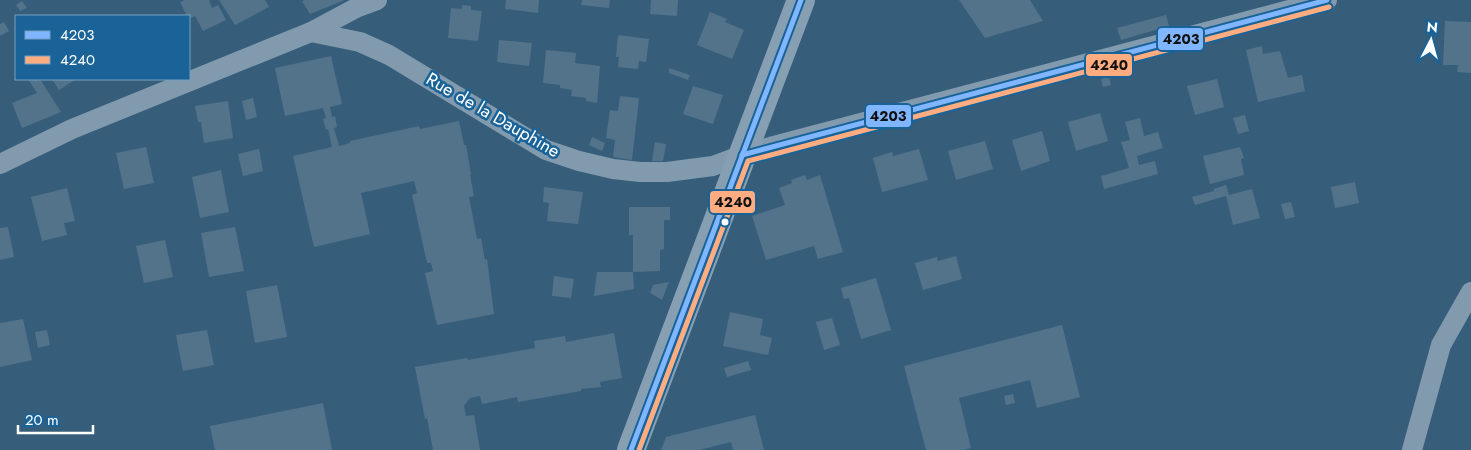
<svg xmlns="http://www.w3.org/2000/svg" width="1471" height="450" viewBox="0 0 1471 450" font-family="Jost,sans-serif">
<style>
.building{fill:#53738a}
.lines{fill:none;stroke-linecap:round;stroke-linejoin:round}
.minor{stroke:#819aad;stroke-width:20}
.secondary{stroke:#879fb2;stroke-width:28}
.bus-1-casing{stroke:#196398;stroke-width:9}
.bus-2-casing{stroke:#196398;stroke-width:9}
.bus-1{stroke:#80b6ff;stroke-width:5}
.bus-2{stroke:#ffac80;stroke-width:5}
.bus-dot{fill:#fff;stroke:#196398;stroke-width:2}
.labels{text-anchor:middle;stroke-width:5;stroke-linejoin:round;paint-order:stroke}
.street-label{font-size:18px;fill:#fff;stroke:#196398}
.line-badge{stroke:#196398;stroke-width:2}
.pale-badge-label{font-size:14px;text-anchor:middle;font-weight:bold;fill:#111}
</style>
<rect width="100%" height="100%" fill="#365e7b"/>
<!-- building -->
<g class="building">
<path d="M185 0H209L212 8 218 5 226 20 203 31 195 16 189 19V16H187L180 2Z"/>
<path d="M219 0H265L269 7 235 25Z"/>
<path d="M305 0H345L310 14 302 1Z"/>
<path d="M506 0H539L538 13 505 9Z"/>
<path d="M582 0H610L609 8 581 5Z"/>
<path d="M651 0H678L677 16 650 14Z"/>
<path d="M959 0H1030L1043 21 985 38Z"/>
<path d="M22 1 27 8 20 11 16 5Z"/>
<path d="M462 5 471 6V10L482 11 478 41 448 38 451 8 462 9Z"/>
<path d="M710 12 727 19 725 22 744 30 732 59 697 45Z"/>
<path d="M1166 15 1169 26 1121 40 1117 28Z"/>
<path d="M1445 21 1471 22V73L1457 72 1458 65H1443Z"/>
<path d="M4 22 9 31 0 36V24Z"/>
<path d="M618 35 649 39 646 62 639 61 638 69 618 67 619 57H616Z"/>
<path d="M499 40 532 43 529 66 497 62Z"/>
<path d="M1262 46 1263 54 1280 51 1288 78 1302 75 1305 91 1258 102 1246 50Z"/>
<path d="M546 50 576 53 575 63 600 66 597 103 586 101V98L571 96 572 90 560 88V85L543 83Z"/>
<path d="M331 56 342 104 330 107 332 117 335 116 337 127 334 128 339 146 350 143V141L419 126 420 129 459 121 464 145H466L471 174 470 175 474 196 469 197 477 239 481 238 485 260 487 259 494 314 437 325 425 273 433 271 431 263H427L412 195 417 193 414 181 361 193 370 234 314 247 293 156 332 147 328 129 326 130 323 119 326 118 323 108 285 116 275 68Z"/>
<path d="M669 68 690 75 688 80 669 73Z"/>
<path d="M1109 76 1111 85 1103 87 1101 79Z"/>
<path d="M28 79H40L61 112 22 128 12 103 37 93Z"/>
<path d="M52 79H76L59 90Z"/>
<path d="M1217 79 1224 107 1195 115 1187 86Z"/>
<path d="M693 86 723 95 713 124 683 114Z"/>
<path d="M620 96 639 98 632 160 613 157 615 140 606 138 610 110 618 111Z"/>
<path d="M253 98 257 117 246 120 242 101Z"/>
<path d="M228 101 233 138 204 143 201 122H198L195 106Z"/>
<path d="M1100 113 1108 141 1076 151 1068 122Z"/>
<path d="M1245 115 1249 131 1238 134 1233 118Z"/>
<path d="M1140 118 1144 136 1158 132 1163 148 1137 156 1139 165 1155 161 1158 174 1104 189 1101 176 1129 168 1121 142 1130 140 1125 122Z"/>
<path d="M1042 131 1050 161 1021 171 1012 140Z"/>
<path d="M592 137 605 143 602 151 589 145Z"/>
<path d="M985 141 993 169 956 180 948 151Z"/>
<path d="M655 142 666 144 663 161H652Z"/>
<path d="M146 147 154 183 124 189 116 153Z"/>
<path d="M1240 147 1244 158 1241 159 1244 175 1210 184 1203 156Z"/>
<path d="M259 149 263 171 243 176 238 154Z"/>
<path d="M919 149 928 180 882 192 873 158 892 152 893 156Z"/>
<path d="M221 170 229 212 200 218 192 177Z"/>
<path d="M805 175 807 180 820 175 843 252 818 259 814 246 766 260 752 216 785 205 779 188 792 183 791 180Z"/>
<path d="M1355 182 1359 203 1335 208 1331 187Z"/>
<path d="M1226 185 1229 195 1252 189 1260 218 1233 225 1226 196 1195 205 1192 197 1214 191V189Z"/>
<path d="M544 187 583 192 578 224 547 221 549 203 543 202Z"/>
<path d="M67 188 75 221 64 223 67 235 42 241 31 197Z"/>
<path d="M1291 202 1295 217 1285 219 1281 204Z"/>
<path d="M629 207H670V220H664V249L660 250V271L633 272 634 289 594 296 597 272H633V235H629Z"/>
<path d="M8 227 14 257 0 260V228Z"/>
<path d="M235 227 244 271 209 277 201 233Z"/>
<path d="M165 240 173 277 144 283 136 246Z"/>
<path d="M956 256 962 279 923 290 915 263 937 257 938 261Z"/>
<path d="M554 276 574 279 571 298 552 296Z"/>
<path d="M876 278 891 330 861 339 849 298 844 299 841 288Z"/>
<path d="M669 282 662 300 650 293 653 285Z"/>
<path d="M277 285 287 337 255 343 246 291Z"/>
<path d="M730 312 763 319 760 335 772 338 768 355 723 346Z"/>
<path d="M832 318 840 345 824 350 816 322Z"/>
<path d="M23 319 32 360 0 367V323Z"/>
<path d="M1062 325 1080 397 1037 408 1030 380 959 398 971 448 963 450H926L904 366Z"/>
<path d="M47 330 50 345 38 348 35 332Z"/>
<path d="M207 330 214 365 183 371 176 335Z"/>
<path d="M614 333 622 378 600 382 601 387 581 389V391L518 402 517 397 482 404 480 396 470 398 464 406 466 416 474 415 480 450H433L427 418 425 419 415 367 467 358 468 360 535 348 534 341 565 336 566 342Z"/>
<path d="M748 361 751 370 727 377 724 368Z"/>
<path d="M1013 394 1015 403 1006 405 1004 396Z"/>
<path d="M323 403 332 450H215L210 426Z"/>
<path d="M755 415 764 450H733L731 442 699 450H661L666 437Z"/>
</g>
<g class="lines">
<!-- minor -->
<g class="minor">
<path d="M311 32 360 42 389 55 546 150 579 161 613 169 640 172H667L713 166 742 155 774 146 1327 0"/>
<path d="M0 164 72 129 311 32 358 7 377 0"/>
<path d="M1412 450 1441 345 1471 292"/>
</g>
<!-- secondary -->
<path class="secondary" d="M631 450 801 0"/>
<!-- bus-1 casing -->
<g class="bus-1-casing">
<g id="bus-1">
<path d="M742 155 1327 0"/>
<path d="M631 450 801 0"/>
</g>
</g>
<!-- bus-2 casing -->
<g class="bus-2-casing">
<path id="bus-2" d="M639 450 748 161 1329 7"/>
</g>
<!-- bus-1 -->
<use href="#bus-1" class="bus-1"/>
<!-- bus-2 -->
<use href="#bus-2" class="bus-2"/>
</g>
<!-- markers -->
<circle class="bus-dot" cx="725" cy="222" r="4.5"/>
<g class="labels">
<!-- street labels -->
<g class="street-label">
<text transform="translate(493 115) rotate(30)" y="6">Rue de la Dauphine</text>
</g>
</g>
<g class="line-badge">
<rect x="1157" y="27" width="47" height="24" rx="5" fill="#80b6ff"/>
<rect x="1085" y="53" width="48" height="24" rx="5" fill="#ffac80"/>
<rect x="865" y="104" width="47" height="24" rx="5" fill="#80b6ff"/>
<rect x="709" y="190" width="47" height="24" rx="5" fill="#ffac80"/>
</g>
<g class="pale-badge-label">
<text x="1181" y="44">4203</text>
<text x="1109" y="70">4240</text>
<text x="888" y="121">4203</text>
<text x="733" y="207">4240</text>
</g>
<!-- legend -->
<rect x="15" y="15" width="175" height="65" fill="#196398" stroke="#75a1c1"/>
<rect x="25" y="31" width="25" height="8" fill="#80b6ff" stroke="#75a1c1"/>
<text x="60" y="40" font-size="15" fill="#ffffff">4203</text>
<rect x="25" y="56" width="25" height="8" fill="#ffac80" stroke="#75a1c1"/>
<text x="60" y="65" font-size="15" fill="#ffffff">4240</text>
<!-- north arrow -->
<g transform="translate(1431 40) rotate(6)" stroke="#196398" stroke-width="4" paint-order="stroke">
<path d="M0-4L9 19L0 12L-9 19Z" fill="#ffffff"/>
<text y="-8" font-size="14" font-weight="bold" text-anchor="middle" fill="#ffffff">N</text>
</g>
<!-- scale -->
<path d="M18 425v8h75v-8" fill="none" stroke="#ffffff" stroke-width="2.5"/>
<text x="25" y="425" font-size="15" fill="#ffffff" stroke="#196398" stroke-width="4" paint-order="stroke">20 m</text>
</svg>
